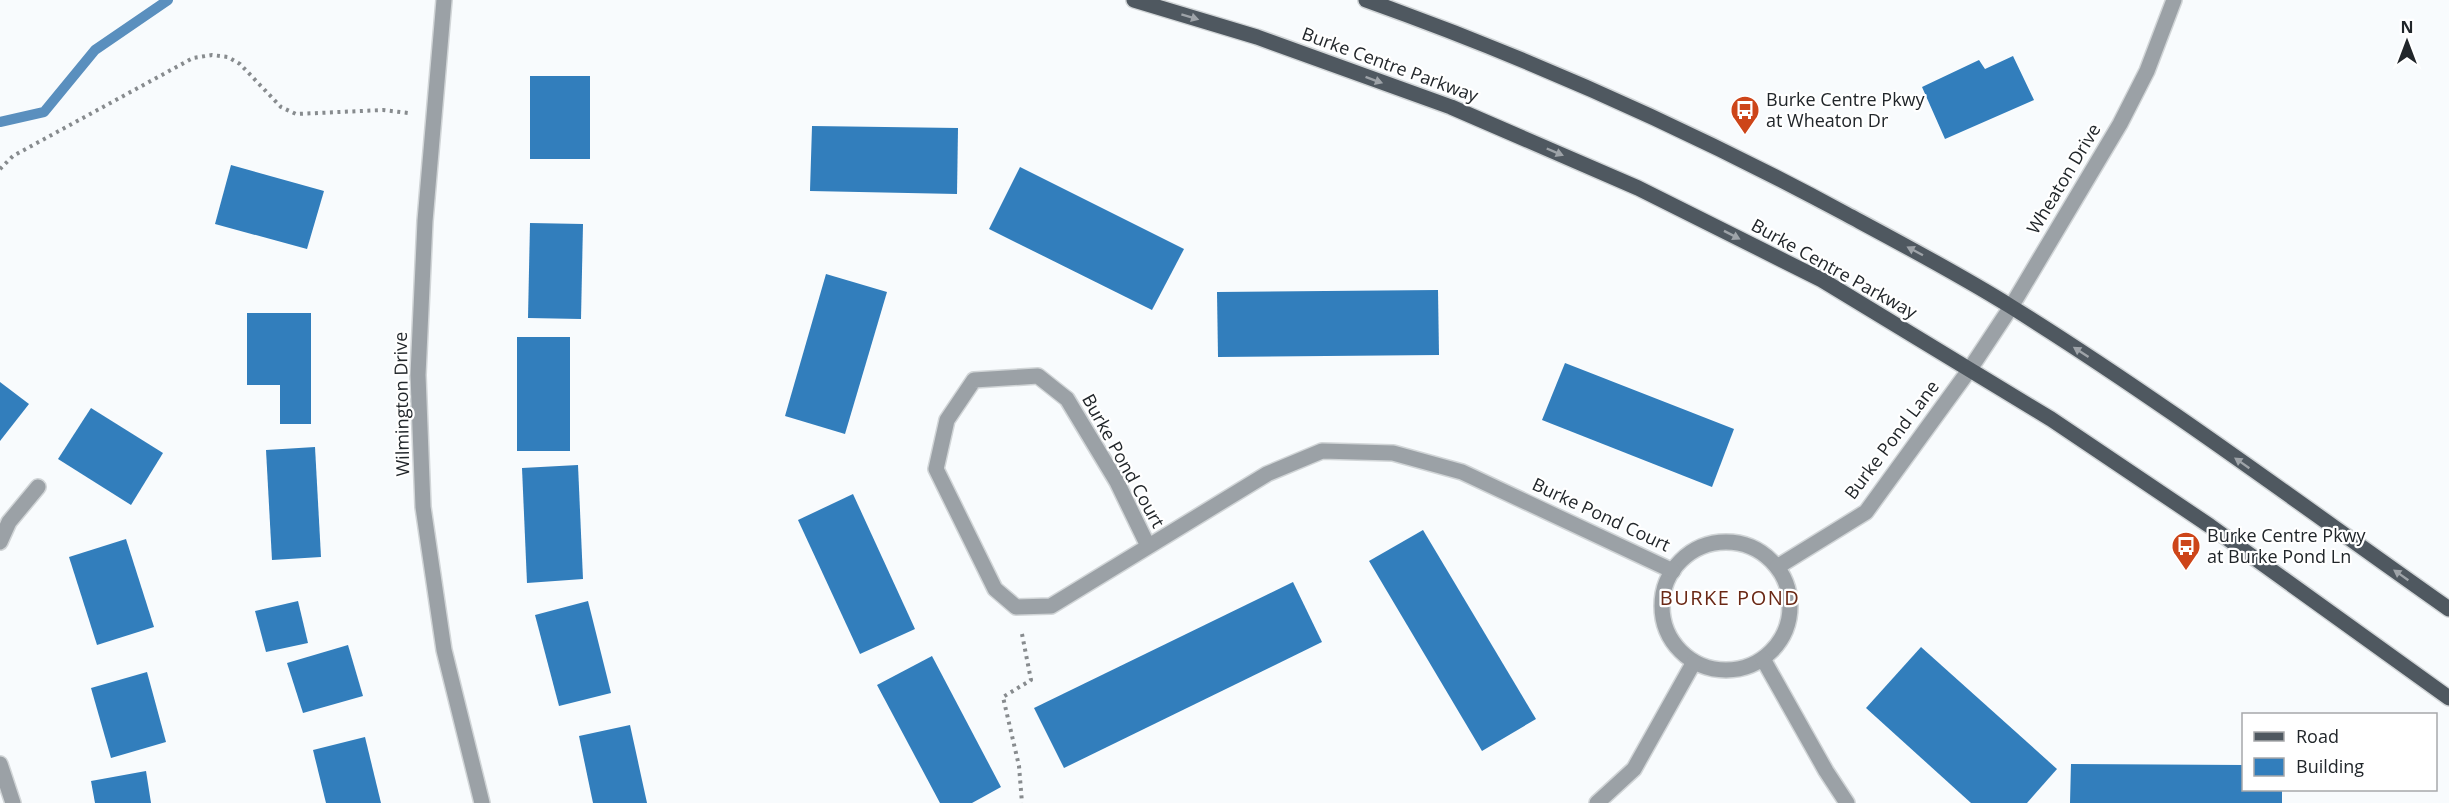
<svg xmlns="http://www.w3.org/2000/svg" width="2449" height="803" viewBox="0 0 2449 803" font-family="'Open Sans',sans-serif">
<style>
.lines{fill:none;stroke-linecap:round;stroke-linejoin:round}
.stream{stroke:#5a8fbe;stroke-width:10}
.building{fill:#327ebc}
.minor-casing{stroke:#d1d5d7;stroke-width:18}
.major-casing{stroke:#d1d5d7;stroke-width:18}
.path{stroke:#878b8e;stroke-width:4;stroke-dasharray:3 4.5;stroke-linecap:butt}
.minor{stroke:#9ba1a6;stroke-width:15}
.major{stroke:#4f5860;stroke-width:15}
.oneway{fill:#9ea3a8}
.labels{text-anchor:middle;stroke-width:4.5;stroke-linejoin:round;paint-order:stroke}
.street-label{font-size:18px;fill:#21262a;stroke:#fff}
.poi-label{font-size:18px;fill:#21262a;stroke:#fff;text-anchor:start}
.neighbourhood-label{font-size:20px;letter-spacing:1.5px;fill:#6a2815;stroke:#fff}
</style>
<rect width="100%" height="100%" fill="#f8fbfd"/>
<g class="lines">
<!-- stream -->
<path class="stream" d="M0 122 44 112 95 50 168 0"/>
</g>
<!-- building -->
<g class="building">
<path d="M2013 56 2034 100 1945 139 1922 87 1979 60 1985 69Z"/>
<rect x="530" y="76" width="60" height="83"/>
<path d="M812 126 958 128 957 194 810 191Z"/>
<path d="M231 165 324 191 307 249 215 224Z"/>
<path d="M1020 167 1184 249 1152 310 989 229Z"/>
<path d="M530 223 583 224 581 319 528 318Z"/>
<path d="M826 274 887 292 845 434 785 416Z"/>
<path d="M1438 290 1439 355 1218 357 1217 292Z"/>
<path d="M247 313H311V424H280V385H247Z"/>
<rect x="517" y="337" width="53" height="114"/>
<path d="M1565 363 1734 429 1712 487 1542 420Z"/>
<path d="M0 382 29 404 0 441Z"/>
<path d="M91 408 163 453 131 505 58 459Z"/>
<path d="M315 447 321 557 272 560 266 450Z"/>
<path d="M578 465 583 579 527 583 522 468Z"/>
<path d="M853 494 915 629 860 654 798 520Z"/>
<path d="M1423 530 1536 719 1482 751 1369 561Z"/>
<path d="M126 539 154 627 97 645 69 557Z"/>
<path d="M1293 582 1322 642 1064 768 1034 708Z"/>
<path d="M298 601 308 643 266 652 255 611Z"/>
<path d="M588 601 611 693 559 706 535 615Z"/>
<path d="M348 645 363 696 303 713 287 663Z"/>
<path d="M1921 647 2057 769 2027 803H1971L1866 708Z"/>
<path d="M932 656 1001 787 972 803H940L877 685Z"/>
<path d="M147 672 166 742 111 758 91 688Z"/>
<path d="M630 725 647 803H593L579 736Z"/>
<path d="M365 737 381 803H326L313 750Z"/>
<path d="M2071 764 2244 765V790H2282V803H2070Z"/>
<path d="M146 771 151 803H95L91 781Z"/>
</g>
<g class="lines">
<!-- minor casing -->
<g class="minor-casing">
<g id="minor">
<path d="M444 0 425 221 418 375 423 507 444 650 482 803"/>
<path d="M0 542 9 522 38 487"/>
<circle cx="1726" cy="606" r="64"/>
<path d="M1148 546 1117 482 1067 399 1038 376 974 380 947 420 936 469 995 589 1016 607 1051 606 1267 474 1322 451 1393 453 1462 472 1673 571"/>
<path d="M1777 567 1866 512 1970 369 2011 307 2120 124 2147 71 2174 0"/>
<path d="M1763 659 1826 771 1847 803"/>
<path d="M0 764 13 803"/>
<path d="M1597 803 1634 769 1694 662"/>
</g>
</g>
<!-- major casing -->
<g class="major-casing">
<g id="major">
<path d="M1134 0 1257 37 1451 107 1638 188 1822 280 2051 419 2210 526 2449 698"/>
<path d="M1366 0C1532 59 1692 131 1846 214 1902 244 1957 273 2010 306 2161 400 2304 507 2449 609"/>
</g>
</g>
<!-- path -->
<g class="path">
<path d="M0 169 13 156 193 58 212 55 228 57 240 64 281 107 296 114 383 110 408 113"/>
<path d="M1022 634 1031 680 1003 697 1019 766 1022 803"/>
</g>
<!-- minor -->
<use href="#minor" class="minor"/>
<!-- major -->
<use href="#major" class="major"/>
</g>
<!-- one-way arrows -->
<defs><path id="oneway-solid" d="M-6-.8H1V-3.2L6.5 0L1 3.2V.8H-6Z" transform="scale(1.5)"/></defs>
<g class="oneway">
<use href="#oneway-solid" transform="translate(1190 17) rotate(17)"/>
<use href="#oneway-solid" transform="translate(1374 80) rotate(20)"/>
<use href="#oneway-solid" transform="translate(1555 152) rotate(23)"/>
<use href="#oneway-solid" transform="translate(1732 235) rotate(27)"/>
<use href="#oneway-solid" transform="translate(1915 251) rotate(-152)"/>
<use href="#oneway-solid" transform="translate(2081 352) rotate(-147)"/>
<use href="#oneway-solid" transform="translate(2242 463) rotate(-145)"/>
<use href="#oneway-solid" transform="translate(2401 575) rotate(-145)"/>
</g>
<!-- icons -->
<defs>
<g id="bus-pin" transform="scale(1.5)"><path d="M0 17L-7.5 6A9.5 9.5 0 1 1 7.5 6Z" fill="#cd4519" stroke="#fff"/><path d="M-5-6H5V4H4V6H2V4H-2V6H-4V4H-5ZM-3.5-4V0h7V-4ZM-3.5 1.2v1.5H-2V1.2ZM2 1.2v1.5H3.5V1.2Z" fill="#fff"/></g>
</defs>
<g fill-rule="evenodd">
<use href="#bus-pin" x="1745" y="110"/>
<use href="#bus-pin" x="2186" y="546"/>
</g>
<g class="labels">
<!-- street labels -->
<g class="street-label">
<text transform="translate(1390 65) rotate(20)" y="6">Burke Centre Parkway</text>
<text transform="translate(2064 179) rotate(-59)" y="6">Wheaton Drive</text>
<text transform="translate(1834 269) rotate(29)" y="6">Burke Centre Parkway</text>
<text transform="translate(402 404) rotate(-91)" y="6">Wilmington Drive</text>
<text transform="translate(1892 440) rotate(-53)" y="6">Burke Pond Lane</text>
<text transform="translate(1123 461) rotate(61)" y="6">Burke Pond Court</text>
<text transform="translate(1601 515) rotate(25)" y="6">Burke Pond Court</text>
</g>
<!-- poi labels -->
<g class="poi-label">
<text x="1766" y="106">Burke Centre Pkwy<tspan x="1766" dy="21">at Wheaton Dr</tspan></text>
<text x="2207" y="542">Burke Centre Pkwy<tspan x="2207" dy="21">at Burke Pond Ln</tspan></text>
</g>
<!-- neighbourhood labels -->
<g class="neighbourhood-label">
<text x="1730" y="605">BURKE POND</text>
</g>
</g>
<!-- legend -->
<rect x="2242" y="713" width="195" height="78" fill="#ffffff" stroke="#a6a8aa" stroke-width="1.5"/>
<rect x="2254" y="732" width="30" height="9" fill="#4f5860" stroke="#a6a8aa" stroke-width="1.5"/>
<text x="2296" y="743" font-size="18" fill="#21262a">Road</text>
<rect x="2254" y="758" width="30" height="18" fill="#327ebc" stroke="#a6a8aa" stroke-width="1.5"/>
<text x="2296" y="773" font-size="18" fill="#21262a">Building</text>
<!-- north arrow -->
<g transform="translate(2407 42)" stroke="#ffffff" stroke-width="4.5" paint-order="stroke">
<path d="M0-4.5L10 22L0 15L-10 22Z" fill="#21262a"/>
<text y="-9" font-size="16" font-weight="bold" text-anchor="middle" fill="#21262a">N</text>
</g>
</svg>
